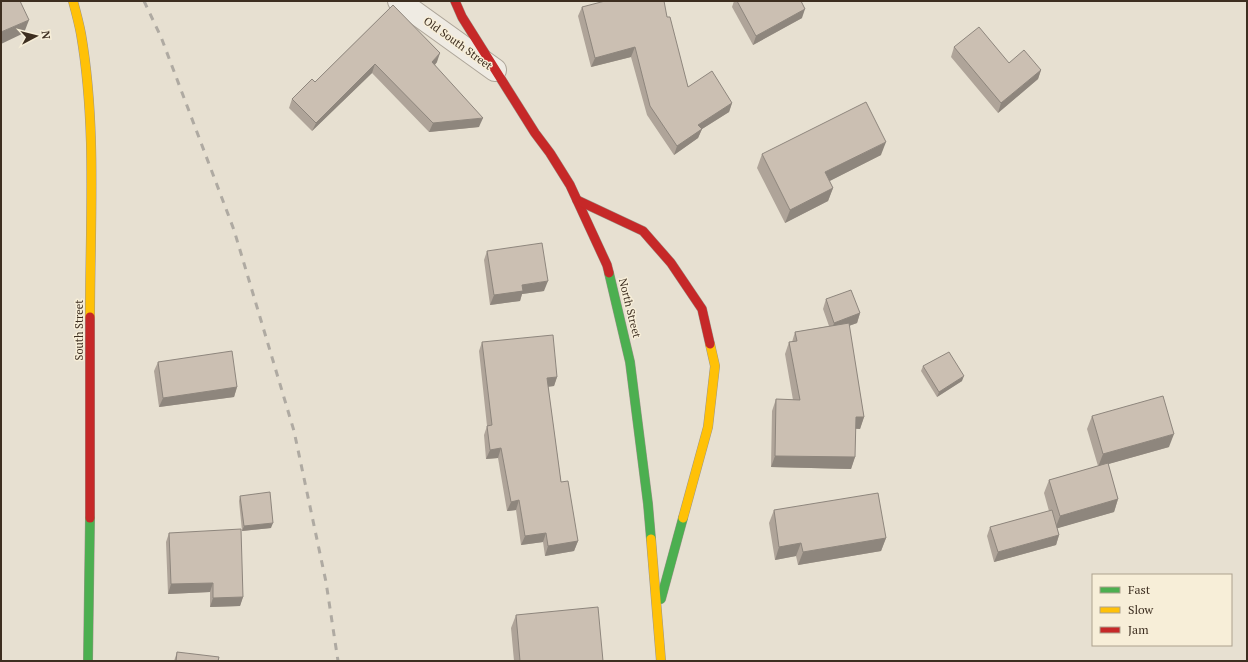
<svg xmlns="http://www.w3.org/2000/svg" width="1248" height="662" viewBox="0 0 1248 662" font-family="'PT Serif',serif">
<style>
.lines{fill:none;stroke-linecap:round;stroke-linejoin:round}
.street-casing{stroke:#ada599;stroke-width:24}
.fast-casing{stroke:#9c958a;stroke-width:10}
.slow-casing{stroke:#9c958a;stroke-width:10}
.jam-casing{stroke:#9c958a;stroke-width:10}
.street{stroke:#efebe3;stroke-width:22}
.fast{stroke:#4caf50;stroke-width:9}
.slow{stroke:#ffc107;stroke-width:9}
.jam{stroke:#c62828;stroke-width:9}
.rail{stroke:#afaaa2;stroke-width:3;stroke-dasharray:7 7;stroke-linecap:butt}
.wall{fill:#afa499}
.shaded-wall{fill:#8e867d}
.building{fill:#cbbfb2;stroke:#8e867d}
.labels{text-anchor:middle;stroke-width:3;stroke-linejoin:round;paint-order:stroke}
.street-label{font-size:11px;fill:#3d2e20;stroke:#f7eed8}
</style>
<rect width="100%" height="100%" fill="#e7e0d1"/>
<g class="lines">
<!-- street casing -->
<g class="street-casing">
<path id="street" d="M399 1 495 70"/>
</g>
<!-- fast casing -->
<g class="fast-casing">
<g id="fast">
<path d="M609 273 630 362 648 504 651 539"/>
<path d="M661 599 683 518"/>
<path d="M88 661 90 518"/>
</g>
</g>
<!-- slow casing -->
<g class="slow-casing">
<g id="slow">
<path d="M73 1C76 12 79 23 81 34 97 127 90 223 90 317"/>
<path d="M683 518 708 427 715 366 710 344"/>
<path d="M651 539 661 661"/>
</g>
</g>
<!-- jam casing -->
<g class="jam-casing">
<g id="jam">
<path d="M455 1 462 17 535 133 550 153 570 185 607 265 609 273"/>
<path d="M577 200 643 231 671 263 702 309 710 344"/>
<path d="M90 317V518"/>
</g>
</g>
<!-- street -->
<use href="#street" class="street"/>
<!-- fast -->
<use href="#fast" class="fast"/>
<!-- slow -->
<use href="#slow" class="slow"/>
<!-- jam -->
<use href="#jam" class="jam"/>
<!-- rail -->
<path class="rail" d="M144 1 161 37 234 230 294 431 326 582 338 661"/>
</g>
<!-- wall -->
<g class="wall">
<path d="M734 1H801L802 18 753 45 732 7Z"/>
<path d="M393 5 437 62 435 65 479 127 429 132 372 73 312 131 289 108 292 99 315 82Z"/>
<path d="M582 7 667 17 688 87 732 103 729 112 702 129 698 138 674 155 647 115 631 57 591 67 578 16Z"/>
<path d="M954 47 1009 63 1041 70 1038 79 998 113 951 57Z"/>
<path d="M762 154 881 155 829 181 833 188 828 201 785 223 757 168Z"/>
<path d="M487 251 544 291 522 294 520 301 490 305 484 260Z"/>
<path d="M826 299 860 313 857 323 849 326 864 417 860 429H855V457L851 469 771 467 772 411 776 399 793 400 785 354 789 342H792L795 332 829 326 823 309Z"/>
<path d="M482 342 557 377 554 386 548 387 561 482 578 541 574 551 545 556 543 542 521 545 516 510 507 511 498 458 486 459 484 435 487 426 479 351Z"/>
<path d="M158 362 237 387 234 397 159 407 154 371Z"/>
<path d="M923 366 962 381 937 397 921 371Z"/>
<path d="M1092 416 1169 447 1108 464 1118 499 1114 512 1057 528 1059 535 1056 545 994 562 987 536 990 527 1049 511 1044 493 1049 480 1098 466 1087 429Z"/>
<path d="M240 496 271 528 242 531 239 501Z"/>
<path d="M774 510 886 538 881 551 798 565 796 556 775 560 769 523Z"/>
<path d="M169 533 243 597 240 606 210 607V592L168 594 166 542Z"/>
<path d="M516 615 603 661H514L511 628Z"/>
<path d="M177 652 218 661H174Z"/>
</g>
<!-- shaded-wall -->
<g class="shaded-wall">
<path d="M805 9 802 18 753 45 756 36Z"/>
<path d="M29 20 24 33 1 44V32Z"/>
<path d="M635 47 631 57 591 67 595 58Z"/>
<path d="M440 53 437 62 429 71 432 62Z"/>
<path d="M375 64 372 73 312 131 316 123Z"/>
<path d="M1041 70 1038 79 998 113 1001 103Z"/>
<path d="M732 103 729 112 702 129 698 138 674 155 677 146 698 125Z"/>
<path d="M483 118 479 127 429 132 433 123Z"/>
<path d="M886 142 881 155 820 186 825 172Z"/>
<path d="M833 188 828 201 785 223 790 210Z"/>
<path d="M548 281 544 291 522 294 520 301 490 305 494 295 522 285Z"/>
<path d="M860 313 857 323 831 332 834 323Z"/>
<path d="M964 376 962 381 937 397 939 392Z"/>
<path d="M557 377 554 386 543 387 547 378Z"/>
<path d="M237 387 234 397 159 407 163 398Z"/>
<path d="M856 417H864L860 429 851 428Z"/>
<path d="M1174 434 1169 447 1098 467 1103 454Z"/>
<path d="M501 448 498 458 486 459 490 450Z"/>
<path d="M775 456 855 457 851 469 771 467Z"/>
<path d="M1118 499 1114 512 1055 529 1060 516Z"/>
<path d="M519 500 516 510 507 511 511 502Z"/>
<path d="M273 523 271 528 242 531 244 526Z"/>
<path d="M546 533 543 542 521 545 525 536Z"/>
<path d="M1059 535 1056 545 994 562 998 552Z"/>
<path d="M886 538 881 551 798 565 803 552Z"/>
<path d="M578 541 574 551 545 556 548 546Z"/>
<path d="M801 543 796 556 775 560 779 547Z"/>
<path d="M213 583 210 592 168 594 171 584Z"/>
<path d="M243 597 240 606 210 607 213 598Z"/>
</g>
<!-- building -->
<g class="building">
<path d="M1 1H20L29 20 1 32Z"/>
<path d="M605 1H664L667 17H670L688 87 712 71 732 103 698 125 702 129 677 146 650 106 635 47 595 58 582 7Z"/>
<path d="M737 1H801L805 9 756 36Z"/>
<path d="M393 5 440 53 432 62 483 118 433 123 375 64 316 123 292 99 312 79 315 82Z"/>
<path d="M979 27 1009 63 1024 50 1041 70 1001 103 954 47Z"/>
<path d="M866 102 886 142 825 172 833 188 790 210 762 154Z"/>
<path d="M542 243 548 281 522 285 523 291 494 295 487 251Z"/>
<path d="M851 290 860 313 834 323 826 299Z"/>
<path d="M849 323 864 417H856L855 457 775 456 776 399 800 400 789 342 797 341 795 332Z"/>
<path d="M553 335 557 377 547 378 561 482 568 481 578 541 548 546 546 533 525 536 519 500 511 502 501 448 490 450 487 426 492 425 482 342Z"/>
<path d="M232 351 237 387 163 398 158 362Z"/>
<path d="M949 352 964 376 939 392 923 366Z"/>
<path d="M1163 396 1174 434 1103 454 1092 416Z"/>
<path d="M1108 463 1118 499 1060 516 1049 480Z"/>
<path d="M270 492 273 523 244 526 240 496Z"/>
<path d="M878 493 886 538 803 552 801 543 779 547 774 510Z"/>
<path d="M1052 510 1059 535 998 552 990 527Z"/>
<path d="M241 529 243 597 213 598V583L171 584 169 533Z"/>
<path d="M598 607 603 661H520L516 615Z"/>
<path d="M177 652 219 657 218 661H176Z"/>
</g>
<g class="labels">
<!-- street labels -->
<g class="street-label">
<text transform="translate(458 43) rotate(36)" y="4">Old South Street</text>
<text transform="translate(630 308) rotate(76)" y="4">North Street</text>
<text transform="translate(79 330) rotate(-90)" y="4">South Street</text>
</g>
</g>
<!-- border -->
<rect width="1248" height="662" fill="none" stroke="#3d2e20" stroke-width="4"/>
<!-- legend -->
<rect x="1092" y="574" width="140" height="72" fill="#f7eed8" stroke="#ada18e"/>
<rect x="1100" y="587" width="20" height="6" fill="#4caf50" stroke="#ada18e"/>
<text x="1128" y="594" font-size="12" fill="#3d2e20">Fast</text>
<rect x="1100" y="607" width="20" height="6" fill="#ffc107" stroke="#ada18e"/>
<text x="1128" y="614" font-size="12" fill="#3d2e20">Slow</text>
<rect x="1100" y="627" width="20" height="6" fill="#c62828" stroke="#ada18e"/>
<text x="1128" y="634" font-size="12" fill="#3d2e20">Jam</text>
<!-- north arrow -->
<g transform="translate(36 36) rotate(83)" stroke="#f7eed8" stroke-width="3" paint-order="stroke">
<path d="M0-3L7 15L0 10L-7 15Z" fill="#3d2e20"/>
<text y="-6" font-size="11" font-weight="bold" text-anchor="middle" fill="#3d2e20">N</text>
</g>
</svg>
